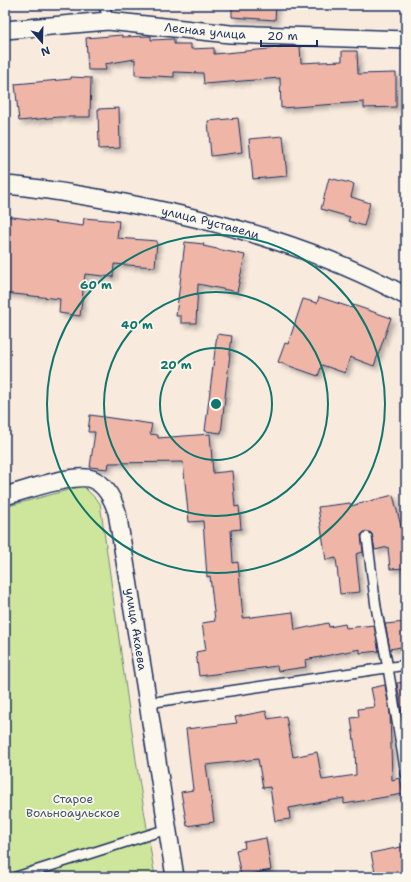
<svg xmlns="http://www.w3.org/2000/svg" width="411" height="882" viewBox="0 0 411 882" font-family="'Shantell Sans',sans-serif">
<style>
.green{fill:#cde69c;stroke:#748a7d}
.building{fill:#efb6a8;stroke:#1b2f5e;filter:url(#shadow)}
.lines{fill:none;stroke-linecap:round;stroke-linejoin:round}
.service-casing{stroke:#1b2f5e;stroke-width:12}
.minor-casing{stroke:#1b2f5e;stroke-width:20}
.service{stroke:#fbf7ec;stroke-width:9}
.minor{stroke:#fbf7ec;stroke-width:17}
.ring{fill:none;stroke:#0f766e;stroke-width:2}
.labels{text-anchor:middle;stroke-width:3.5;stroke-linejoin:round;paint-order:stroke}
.street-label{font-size:12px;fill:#1b2f5e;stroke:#fbf7ec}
.park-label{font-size:12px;fill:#3f546a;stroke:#fbf7ec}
.centre{fill:#0f766e;stroke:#fbf7ec;stroke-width:2}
.ring-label{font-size:12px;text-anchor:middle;font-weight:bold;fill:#0f766e;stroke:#fbf7ec;stroke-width:3.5;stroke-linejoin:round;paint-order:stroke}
</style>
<defs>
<filter id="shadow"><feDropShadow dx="3.5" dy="3.5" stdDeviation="2" flood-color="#0004"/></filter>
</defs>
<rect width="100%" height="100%" fill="#f9eade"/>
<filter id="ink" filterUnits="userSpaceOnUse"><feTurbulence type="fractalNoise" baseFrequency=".025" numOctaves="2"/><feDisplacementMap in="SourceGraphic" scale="8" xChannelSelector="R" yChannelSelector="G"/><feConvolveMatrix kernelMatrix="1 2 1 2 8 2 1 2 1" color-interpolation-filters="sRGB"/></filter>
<g filter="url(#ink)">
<!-- green -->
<path class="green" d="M83 486 100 503 137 767 155 877H5V507Z"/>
<!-- building -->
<g class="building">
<path d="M232 5H276L275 20 232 17Z"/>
<path d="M122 35V37L151 36V40L174 39V44H191V49L214 48V54L280 48V46H300L301 63 342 61V51H357L358 74 396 73V107L364 108V102L281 108 280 78 204 84 203 73 174 72V77L135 75V59L105 64 106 70H88L86 38Z"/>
<path d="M71 77 91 78 90 117H59L19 121 15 84 71 79Z"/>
<path d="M119 108 120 148 99 149 98 109Z"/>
<path d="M238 118 242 152 211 156 208 121Z"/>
<path d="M283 136 287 176 253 179 249 139Z"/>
<path d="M329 178 354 184 351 197 370 203 364 226 348 221 350 217 321 209Z"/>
<path d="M5 216 83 226 84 218 119 221 117 238 157 241 155 267 114 264 113 277 85 274 80 316 59 313 60 299 5 293Z"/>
<path d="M185 242 204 244 203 246 245 255 237 292 198 284 196 323H181V316H176Z"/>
<path d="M319 297 352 308 353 305 391 318 374 366 350 357 345 373 322 365 318 376 278 362 285 343 288 344 303 299 317 303Z"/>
<path d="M217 334 232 336 221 433 205 431Z"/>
<path d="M90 415 152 424 150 434 158 435V438L210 434 213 473 232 471 235 507 239 506 241 529 231 530 233 563 238 562 243 618 293 612 295 630 328 623 329 627 345 624 346 628 374 625 379 651 360 653V649L305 660 306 667 278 671 277 666 199 676 196 652 206 650 202 623 215 621 210 576 207 577 203 521 189 522 183 462 109 463 108 469 90 467 95 432H88Z"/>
<path d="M393 495 403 534H406V568L390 569 388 547 375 550 372 534 366 531 361 535 363 552 356 554 360 592 340 594 336 558 326 560 318 507 350 503 351 506Z"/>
<path d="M406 622V646L390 649 385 624Z"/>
<path d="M406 682V711H401L397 683Z"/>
<path d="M385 685 390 713 392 780 400 778 403 794 344 804V798L289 808 290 819 275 821 270 787 263 788 258 759 206 765 214 822 187 826 181 792 193 790 186 729 237 723 235 717 266 711 268 719 286 716 293 757 317 752 322 780 356 775 355 748 351 718 359 717 358 709 375 707 371 688Z"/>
<path d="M266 838 271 870 241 876 236 850 245 848 244 842Z"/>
<path d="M406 846V877H376L371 853Z"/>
</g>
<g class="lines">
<!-- service casing -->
<g class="service-casing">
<g id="service">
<path d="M103 5 106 11 108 21"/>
<path d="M367 537 376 607 388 668 406 774"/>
<path d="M148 703 406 665"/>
<path d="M16 877 167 829"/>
</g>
</g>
<!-- minor casing -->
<g class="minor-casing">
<g id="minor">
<path id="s1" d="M5 30 108 21 230 34 406 40"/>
<path id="s2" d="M5 185C45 188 85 196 125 203 223 222 318 248 406 296"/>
<path id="s3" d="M5 496C24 491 78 471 94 480 107 486 113 500 117 512L148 703 175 877"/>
</g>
</g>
<!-- service -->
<use href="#service" class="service"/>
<!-- minor -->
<use href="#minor" class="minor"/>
</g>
</g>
<!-- distance rings -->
<g class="ring">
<circle cx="216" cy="404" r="56"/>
<circle cx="216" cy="404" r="112"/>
<circle cx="216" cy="404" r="169"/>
</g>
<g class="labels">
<!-- street labels -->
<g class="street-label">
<text dy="4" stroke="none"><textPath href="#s1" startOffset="201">Лесная улица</textPath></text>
<text dy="4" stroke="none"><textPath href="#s2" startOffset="209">улица Руставели</textPath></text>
<text dy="4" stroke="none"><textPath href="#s3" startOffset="251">улица Акаева</textPath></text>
</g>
<!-- park labels -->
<g class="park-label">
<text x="73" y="803">Старое<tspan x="73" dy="14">Вольноаульское</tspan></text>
</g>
</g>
<circle cx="216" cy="404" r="6" class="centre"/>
<g class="ring-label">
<text x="96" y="289">60 m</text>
<text x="137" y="329">40 m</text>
<text x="176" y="369">20 m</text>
</g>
<!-- margin -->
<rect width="411" height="882" fill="none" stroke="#fbf7ec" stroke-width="20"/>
<rect x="10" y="10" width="391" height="862" fill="none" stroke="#1b2f5e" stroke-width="1.5" filter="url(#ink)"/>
<!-- north arrow -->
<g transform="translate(42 42) rotate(160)" stroke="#fbf7ec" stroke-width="3" paint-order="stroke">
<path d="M0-3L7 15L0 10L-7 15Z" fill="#1b2f5e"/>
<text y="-6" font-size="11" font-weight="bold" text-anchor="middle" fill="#1b2f5e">N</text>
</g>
<!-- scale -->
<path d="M261 40v6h56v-6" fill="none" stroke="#1b2f5e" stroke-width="2"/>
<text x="267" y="40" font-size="12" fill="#1b2f5e" stroke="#fbf7ec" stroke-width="3" paint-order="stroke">20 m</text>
</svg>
